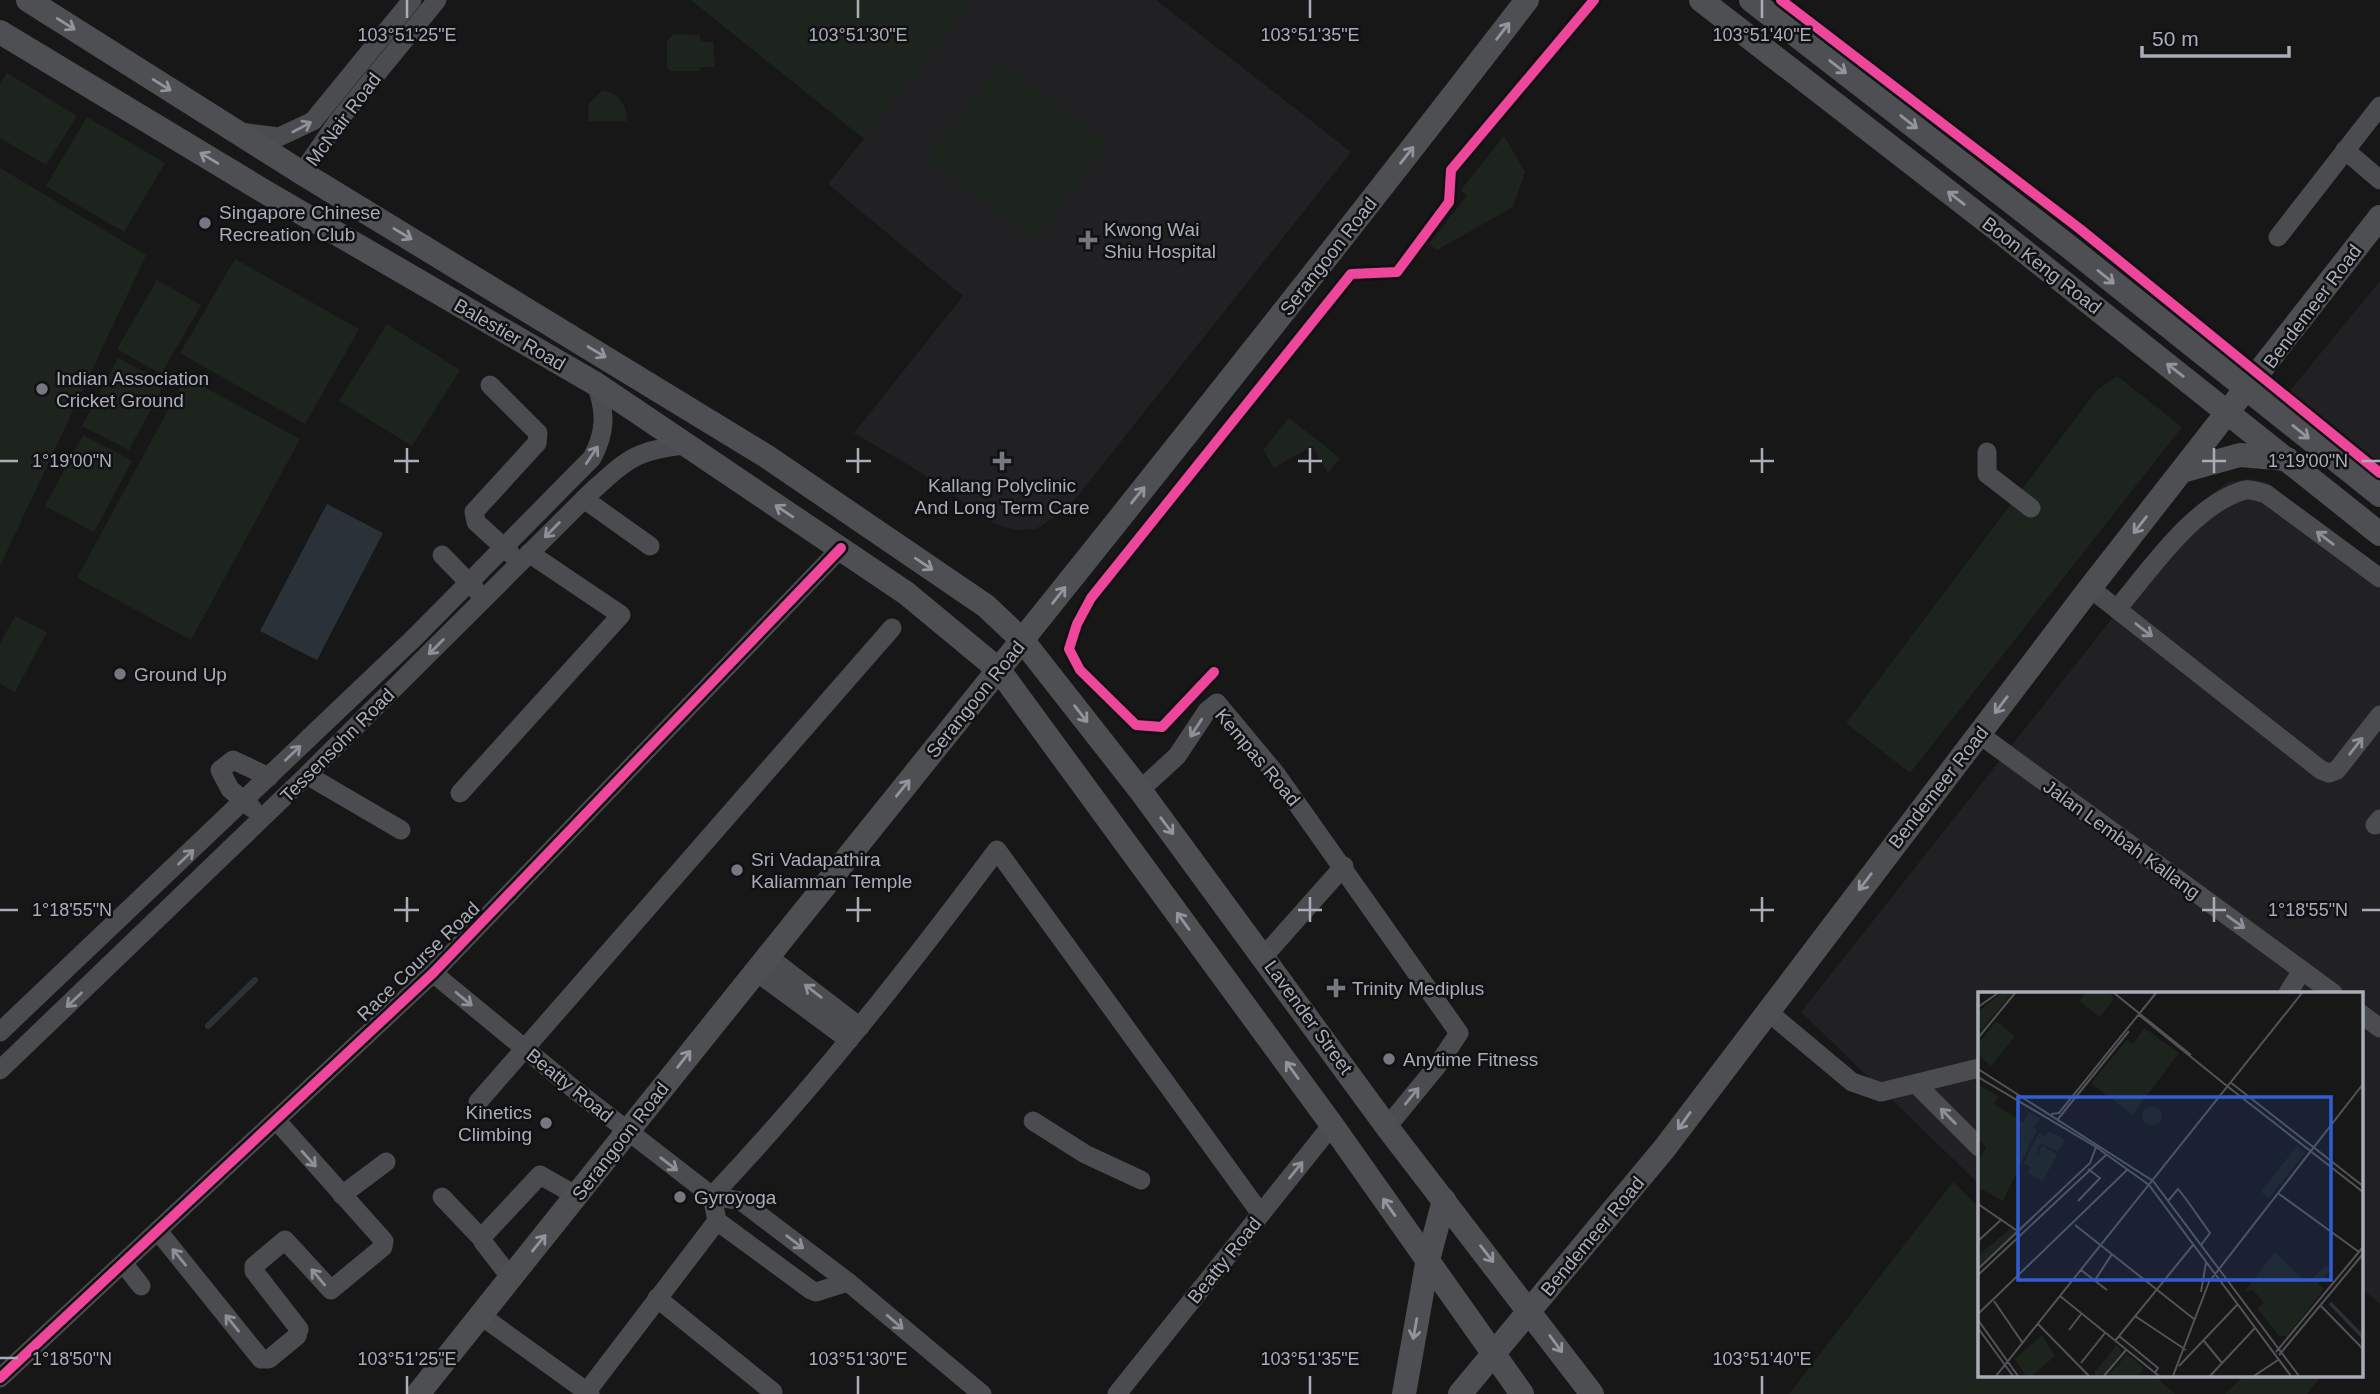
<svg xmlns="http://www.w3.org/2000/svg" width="2380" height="1394" viewBox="0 0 2380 1394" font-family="Helvetica,sans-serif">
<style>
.built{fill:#212123}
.green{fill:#1d241e}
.water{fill:#2a3239}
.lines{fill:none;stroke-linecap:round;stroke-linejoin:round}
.stream{stroke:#2a3239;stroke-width:6}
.minor{stroke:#4b4c50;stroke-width:19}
.major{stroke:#4d4f52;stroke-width:24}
.cycleway-casing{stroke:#111113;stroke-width:15}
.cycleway{stroke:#ed469a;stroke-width:10}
.oneway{stroke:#91969e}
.oneway2{stroke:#8c9099}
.ticks{fill:none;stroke:#a8adb8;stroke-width:2.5}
.poi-dot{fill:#757880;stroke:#111113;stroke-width:2.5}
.labels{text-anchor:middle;stroke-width:5;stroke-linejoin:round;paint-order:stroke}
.street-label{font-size:19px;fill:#a8adb8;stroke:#111113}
.poi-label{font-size:19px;fill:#a8adb8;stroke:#111113;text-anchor:start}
.inset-river{fill:none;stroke:#2a3239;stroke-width:3.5}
.inset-road{fill:none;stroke:#515357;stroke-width:2}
.view{fill:#325cd3;fill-opacity:0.15;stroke:#325cd3;stroke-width:3.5}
.inset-edge{fill:none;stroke:#a8adb8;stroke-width:3.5}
.ticks-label{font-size:18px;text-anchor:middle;fill:#a8adb8;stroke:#111113;stroke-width:5;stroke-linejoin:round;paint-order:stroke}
</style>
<rect width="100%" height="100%" fill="#171717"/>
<!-- built -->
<g class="built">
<path d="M974 0H1156L1351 152 1068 508 1036 529 1016 530 995 524 912 467 854 433 963 296 828 184Z"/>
<path d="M2380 281V464L2289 392Z"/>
<path d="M2248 479 2266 482 2380 566V1304L2361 1288V993H1979V1184L1801 1012 2208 497 2228 482Z"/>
</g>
<!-- green -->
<g class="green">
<path d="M691 0H974L864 139Z"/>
<path d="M674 34 699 35 701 41 713 42 715 67H702L699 71H670L667 67V41Z"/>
<path d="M1002 62 1109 144 1034 240 927 158Z"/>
<path d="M7 73 77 116 46 165 0 138V84Z"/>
<path d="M602 91C620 92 627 107 627 121H588L589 103Z"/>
<path d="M87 117 165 163 124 232 46 186Z"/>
<path d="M1504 136 1525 172 1513 207 1437 250 1429 244 1467 196 1461 190Z"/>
<path d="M0 168 146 255 0 566Z"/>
<path d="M235 259 359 329 305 424 180 353Z"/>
<path d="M157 280 201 305 161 374 117 349Z"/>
<path d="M387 324 460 370 412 446 339 401Z"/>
<path d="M118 358 165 383 129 450 82 426Z"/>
<path d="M2117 376 2182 427 1910 773 1846 723 2097 390Z"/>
<path d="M186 377 300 439 191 640 77 578Z"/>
<path d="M1289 418 1340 458 1328 473 1312 446 1274 468 1263 450Z"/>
<path d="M83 435 132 461 94 532 45 506Z"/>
<path d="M15 616 47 632 15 692 0 684V644Z"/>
<path d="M1953 1182 1979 1207V1375H2154L2175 1394H1789Z"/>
<path d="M2245 1375H2322L2307 1394H2225Z"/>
</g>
<!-- water -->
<path class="water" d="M327 504 383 533 317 660 260 631Z"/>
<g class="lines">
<!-- stream -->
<path class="stream" d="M208 1026 255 980"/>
<!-- minor -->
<g class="minor">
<path d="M241 132 279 137 313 121 412 0"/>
<path d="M2345 150 2380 180"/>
<path d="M302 173 338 121 437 0"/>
<path d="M2278 237 2380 106"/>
<path d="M490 385 538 433 537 443 474 512 476 522 511 554"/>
<path d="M1987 452V474L2031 508"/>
<path d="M584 499 650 546"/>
<path d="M442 555 476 590"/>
<path d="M2090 588 2321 770 2329 773 2337 770 2380 715"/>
<path d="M2117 609C2150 570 2194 504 2245 490 2251 489 2259 492 2266 494L2380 578"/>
<path d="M1979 734 2333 993"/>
<path d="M307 775 401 830"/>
<path d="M1140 790 1177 756 1207 711 1217 703 1276 774 1459 1033 1437 1066 1387 1127"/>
<path d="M460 793 621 615 529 553"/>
<path d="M252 808 230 789 220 770 233 760 269 777"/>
<path d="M2375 825 2380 819"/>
<path d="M766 955 860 1027"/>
<path d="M1264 956 1344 866"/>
<path d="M754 970 849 1040"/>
<path d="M433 973 575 1090 712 1196 741 1201 848 1282 982 1394"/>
<path d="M2288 993 2302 970"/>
<path d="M1767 1011 1852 1082 1881 1092 1979 1068"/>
<path d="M2361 1014 2380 1028"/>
<path d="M0 1032 414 638 592 458C606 432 606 412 596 384"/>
<path d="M0 1070 307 775 591 492C628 459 635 450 686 445"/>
<path d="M1917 1085 1979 1147"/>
<path d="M478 1102 892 628"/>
<path d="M1033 1121 1085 1154 1141 1180"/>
<path d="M342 1195 386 1162"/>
<path d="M712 1196C815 1087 907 970 997 850L1261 1214"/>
<path d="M442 1197 482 1239"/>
<path d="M717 1221 811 1290 816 1292 848 1282"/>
<path d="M158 1231 261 1359H269L297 1336 299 1329 254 1271V1266L285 1240 331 1290 383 1247 384 1241 277 1121"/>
<path d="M124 1264 141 1286"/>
<path d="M511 1278 483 1242V1236L540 1175 577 1196"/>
<path d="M657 1298 773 1392"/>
<path d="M480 1315 590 1394"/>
<path d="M0 1378 433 973 841 548"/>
<path d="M585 1394 717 1221 712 1196"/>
<path d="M1117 1394 1332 1125"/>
</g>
<!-- major -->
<g class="major">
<path d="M28 0 302 173 766 456 986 606 1023 641 1140 790 1387 1127 1592 1394"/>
<path d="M1701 0 1994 227 2380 534"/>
<path d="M1751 0 2068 246 2380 495"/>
<path d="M0 32 267 193 596 384 906 593 999 670 1332 1125 1522 1394"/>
<path d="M2182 471 2240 455 2287 459"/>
<path d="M418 1394C787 929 1164 471 1527 0"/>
<path d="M1404 1394 1427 1264 1444 1200"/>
<path d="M1460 1394 1664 1149 2090 588 2380 217"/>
</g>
<!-- cycleway casing -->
<g class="cycleway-casing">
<g id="cycleway">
<path d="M1781 0 2080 229 2380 473"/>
<path d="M1214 672 1162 727 1136 725 1080 670 1069 649 1077 624 1091 598 1351 274 1397 272 1449 202 1451 170 1594 0"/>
<path d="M0 1378 433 973 841 548"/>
</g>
</g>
<!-- cycleway -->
<use href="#cycleway" class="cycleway"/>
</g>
<!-- one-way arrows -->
<defs><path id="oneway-shaft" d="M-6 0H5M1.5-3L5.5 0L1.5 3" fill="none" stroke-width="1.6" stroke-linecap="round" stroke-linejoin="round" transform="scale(1.75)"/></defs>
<g class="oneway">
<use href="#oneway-shaft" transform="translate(66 24) rotate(32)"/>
<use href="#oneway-shaft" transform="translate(1503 31) rotate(-52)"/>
<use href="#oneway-shaft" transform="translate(1838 67) rotate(38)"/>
<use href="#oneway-shaft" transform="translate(162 85) rotate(32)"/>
<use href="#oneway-shaft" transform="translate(1909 122) rotate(38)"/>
<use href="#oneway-shaft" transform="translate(1407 155) rotate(-52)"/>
<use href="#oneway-shaft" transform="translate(209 158) rotate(-149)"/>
<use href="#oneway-shaft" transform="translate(1956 198) rotate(-142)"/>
<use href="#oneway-shaft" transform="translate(403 234) rotate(31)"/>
<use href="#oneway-shaft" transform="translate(2106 277) rotate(39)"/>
<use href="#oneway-shaft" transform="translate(597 352) rotate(31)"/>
<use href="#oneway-shaft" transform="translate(2175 370) rotate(-142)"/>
<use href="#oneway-shaft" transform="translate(2301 432) rotate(39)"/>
<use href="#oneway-shaft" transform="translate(1138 495) rotate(-51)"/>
<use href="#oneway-shaft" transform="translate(784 511) rotate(-146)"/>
<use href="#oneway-shaft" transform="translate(2140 525) rotate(128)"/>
<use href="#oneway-shaft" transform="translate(924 564) rotate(34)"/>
<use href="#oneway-shaft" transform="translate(1059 595) rotate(-52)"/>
<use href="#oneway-shaft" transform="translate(2001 705) rotate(127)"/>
<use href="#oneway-shaft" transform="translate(1081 714) rotate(52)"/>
<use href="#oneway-shaft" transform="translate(903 788) rotate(-51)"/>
<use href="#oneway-shaft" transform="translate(1167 826) rotate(53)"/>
<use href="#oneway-shaft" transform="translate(1865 882) rotate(127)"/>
<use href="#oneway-shaft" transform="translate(1183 921) rotate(-126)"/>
<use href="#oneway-shaft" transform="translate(684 1059) rotate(-52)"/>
<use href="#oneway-shaft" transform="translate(1292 1070) rotate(-126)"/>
<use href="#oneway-shaft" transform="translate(1684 1121) rotate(126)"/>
<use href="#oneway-shaft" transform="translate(1389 1207) rotate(-125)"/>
<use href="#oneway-shaft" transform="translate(539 1243) rotate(-51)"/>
<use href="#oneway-shaft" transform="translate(1487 1254) rotate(52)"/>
<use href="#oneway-shaft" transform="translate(1415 1329) rotate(100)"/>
<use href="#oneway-shaft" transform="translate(1556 1344) rotate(54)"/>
</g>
<g class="oneway2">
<use href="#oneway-shaft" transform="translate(302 127) rotate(-28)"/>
<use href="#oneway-shaft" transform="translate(592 455) rotate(-56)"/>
<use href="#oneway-shaft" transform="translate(552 530) rotate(135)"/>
<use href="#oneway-shaft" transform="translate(2325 538) rotate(-143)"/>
<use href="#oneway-shaft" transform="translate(2144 630) rotate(38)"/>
<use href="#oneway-shaft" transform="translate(436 647) rotate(135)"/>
<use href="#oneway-shaft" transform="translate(1196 728) rotate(123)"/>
<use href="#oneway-shaft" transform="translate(2356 746) rotate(-52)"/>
<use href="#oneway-shaft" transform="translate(293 753) rotate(-44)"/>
<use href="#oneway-shaft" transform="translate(186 857) rotate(-44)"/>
<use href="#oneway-shaft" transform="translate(2236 922) rotate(36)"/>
<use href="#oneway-shaft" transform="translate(813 991) rotate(-142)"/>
<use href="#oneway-shaft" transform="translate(464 999) rotate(40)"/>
<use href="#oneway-shaft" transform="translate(74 1000) rotate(136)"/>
<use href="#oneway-shaft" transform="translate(1412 1096) rotate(-51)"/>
<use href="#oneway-shaft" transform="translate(1948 1116) rotate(-135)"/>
<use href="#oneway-shaft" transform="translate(309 1159) rotate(48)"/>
<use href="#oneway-shaft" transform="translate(669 1164) rotate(37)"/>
<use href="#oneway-shaft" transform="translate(1296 1170) rotate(-51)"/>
<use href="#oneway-shaft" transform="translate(795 1242) rotate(37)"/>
<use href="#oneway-shaft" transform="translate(179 1257) rotate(-129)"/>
<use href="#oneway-shaft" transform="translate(318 1277) rotate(-130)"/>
<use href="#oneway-shaft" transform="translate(895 1322) rotate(41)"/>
<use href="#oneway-shaft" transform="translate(232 1323) rotate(-129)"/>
</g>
<!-- ticks -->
<path class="ticks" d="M407 0V18M858 0V18M1310 0V18M1762 0V18M407 448V473M858 448V473M1310 448V473M1762 448V473M2214 448V473M0 461H18M394 461H419M846 461H871M1298 461H1322M1750 461H1774M2202 461H2226M2362 461H2380M407 897V922M858 897V922M1310 897V922M1762 897V922M2214 897V922M0 910H18M394 910H419M846 910H871M1298 910H1322M1750 910H1774M2202 910H2226M2362 910H2380M0 1358H18M407 1376V1394M858 1376V1394M1310 1376V1394M1762 1376V1394"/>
<!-- markers -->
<g class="poi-dot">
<circle cx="205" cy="223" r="7"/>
<path d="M1084.5 229.5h7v7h7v7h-7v7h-7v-7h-7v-7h7z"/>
<circle cx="42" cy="389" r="7"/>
<path d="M998.5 450.5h7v7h7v7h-7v7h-7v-7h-7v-7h7z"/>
<circle cx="120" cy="674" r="7"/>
<circle cx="737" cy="870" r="7"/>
<path d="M1332.5 977.5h7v7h7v7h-7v7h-7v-7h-7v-7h7z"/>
<circle cx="1389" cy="1059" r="7"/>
<circle cx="546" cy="1123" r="7"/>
<circle cx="680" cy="1197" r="7"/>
</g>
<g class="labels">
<!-- street labels -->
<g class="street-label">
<text transform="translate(343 119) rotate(-53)" y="7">McNair Road</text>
<text transform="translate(1328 256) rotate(-52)" y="7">Serangoon Road</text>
<text transform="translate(2042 265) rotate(38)" y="7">Boon Keng Road</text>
<text transform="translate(2312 306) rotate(-53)" y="7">Bendemeer Road</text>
<text transform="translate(510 334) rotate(30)" y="7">Balestier Road</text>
<text transform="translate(975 699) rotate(-51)" y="7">Serangoon Road</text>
<text transform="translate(337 745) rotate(-45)" y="7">Tessensohn Road</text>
<text transform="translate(1258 757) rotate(50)" y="7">Kempas Road</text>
<text transform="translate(1938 787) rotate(-52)" y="7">Bendemeer Road</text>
<text transform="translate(2122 839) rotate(36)" y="7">Jalan Lembah Kallang</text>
<text transform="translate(418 961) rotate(-44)" y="7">Race Course Road</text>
<text transform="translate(1309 1017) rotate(54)" y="7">Lavender Street</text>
<text transform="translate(570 1085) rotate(39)" y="7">Beatty Road</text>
<text transform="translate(620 1141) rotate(-52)" y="7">Serangoon Road</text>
<text transform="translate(1592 1236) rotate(-50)" y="7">Bendemeer Road</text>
<text transform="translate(1224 1260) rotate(-51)" y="7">Beatty Road</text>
</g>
<!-- poi labels -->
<g class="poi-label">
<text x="219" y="219">Singapore Chinese<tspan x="219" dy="22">Recreation Club</tspan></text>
<text x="1104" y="236">Kwong Wai<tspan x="1104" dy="22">Shiu Hospital</tspan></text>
<text x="56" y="385">Indian Association<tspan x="56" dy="22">Cricket Ground</tspan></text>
<text x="1002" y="492" text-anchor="middle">Kallang Polyclinic<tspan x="1002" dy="22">And Long Term Care</tspan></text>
<text x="134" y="681">Ground Up</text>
<text x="751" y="866">Sri Vadapathira<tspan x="751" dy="22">Kaliamman Temple</tspan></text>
<text x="1352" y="995">Trinity Mediplus</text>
<text x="1403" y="1066">Anytime Fitness</text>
<text x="532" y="1119" text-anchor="end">Kinetics<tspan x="532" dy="22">Climbing</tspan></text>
<text x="694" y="1204">Gyroyoga</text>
</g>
</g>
<!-- overview -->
<g transform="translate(1978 992)">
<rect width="385" height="385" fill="#171717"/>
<path d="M23 1H34L4 37 0 34V20ZM108 1H132L136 7 122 25 101 9ZM18 29 37 44 13 74 0 63V52ZM166 36 201 61 154 123 113 91 149 48 155 52ZM0 93 21 104 16 112 45 130 51 120 62 126 56 135 49 132 59 138 25 209 0 195V170L8 155 0 147ZM164 124a10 10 0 1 1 20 0a10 10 0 1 1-20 0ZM71 139 87 148 80 160 63 151 61 154 58 166 64 154 79 162 65 189 50 181 53 175 46 171 61 141 67 145ZM319 154 327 161 291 206 283 200ZM35 234 41 240 0 277V264ZM297 260 329 291 348 273 353 277 340 292 346 297 309 344H301L279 316 286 311 275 298 266 300ZM64 343 77 364 54 384H48L37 367ZM139 353 144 360 125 384H118L116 381ZM149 362 166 376 160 384H130Z" fill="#1d241e"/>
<path class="inset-river" d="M352 311 385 345"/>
<path class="inset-road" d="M136 1 213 63M0 15 20 1M161 23 249 94M0 46 37 1M0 77 175 189 321 384M0 85 118 155 171 193 313 384M252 90 385 194M249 94 385 200M73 122 81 121 178 1M80 127 151 39M301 202 381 260M100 209 122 186 110 177M190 209 200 197 208 207 232 241 223 253M0 212 41 240M97 233 216 327M0 249 24 227M0 277 112 171 118 155M103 278 129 298M0 283 128 163M117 288 134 262M223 300 228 271M82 304 181 384M16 309 44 350M342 313 385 357M0 322 149 178M157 324 208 358M0 328 40 384M59 331 111 384M0 336 35 384M91 338 104 321M141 344 180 376 177 381M137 349 215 253M226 349 244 371M298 360 385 255M301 363 385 262M103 371 127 341M201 374 259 313M18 384 324 1M126 384 148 358M195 384 231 290 385 92M232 384 277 336M276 384 300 368"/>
<path class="view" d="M40 105H353V288H40Z"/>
<rect width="385" height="385" class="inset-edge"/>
</g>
<g class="ticks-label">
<text x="407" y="41">103°51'25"E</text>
<text x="858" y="41">103°51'30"E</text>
<text x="1310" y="41">103°51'35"E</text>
<text x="1762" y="41">103°51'40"E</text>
<text x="72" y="467">1°19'00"N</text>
<text x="2308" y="467">1°19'00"N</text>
<text x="72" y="916">1°18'55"N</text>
<text x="2308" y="916">1°18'55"N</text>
<text x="72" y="1365">1°18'50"N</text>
<text x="407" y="1365">103°51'25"E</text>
<text x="858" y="1365">103°51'30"E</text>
<text x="1310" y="1365">103°51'35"E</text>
<text x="1762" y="1365">103°51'40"E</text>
</g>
<!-- scale -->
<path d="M2142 46v10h147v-10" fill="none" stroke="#a8adb8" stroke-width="3.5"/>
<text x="2152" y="46" font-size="21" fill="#a8adb8" stroke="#111113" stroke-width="5" paint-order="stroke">50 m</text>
</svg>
